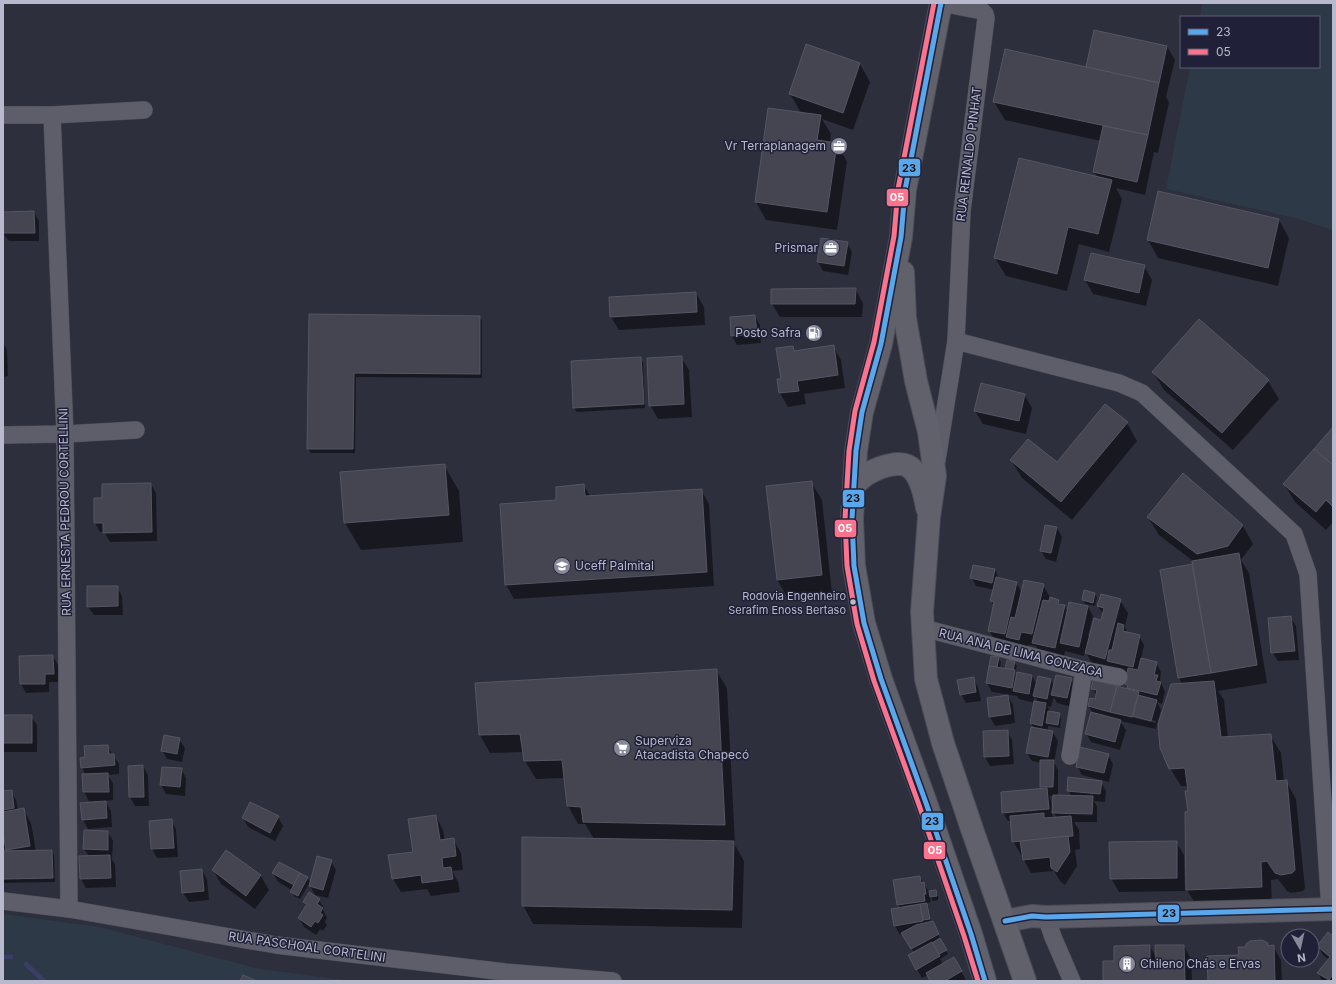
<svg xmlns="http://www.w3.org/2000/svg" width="1336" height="984" viewBox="0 0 1336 984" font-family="Inter,sans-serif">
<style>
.green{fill:#2d3946}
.shadow{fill:#0007;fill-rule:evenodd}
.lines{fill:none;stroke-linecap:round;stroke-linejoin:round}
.stream{stroke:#3a3e66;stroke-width:4.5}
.building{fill:#444551;stroke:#555664}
.street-casing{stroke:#4b4c57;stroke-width:18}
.secondary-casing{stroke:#4b4c57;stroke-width:24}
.primary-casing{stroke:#4b4c59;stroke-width:24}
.street{stroke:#5d5e6a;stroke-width:17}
.secondary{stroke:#5c5c68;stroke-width:22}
.primary{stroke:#60616b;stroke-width:22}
.bus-1-casing{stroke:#202138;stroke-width:8}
.bus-2-casing{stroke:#202138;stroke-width:8}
.bus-1{stroke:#5aa8eb;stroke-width:5}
.bus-2{stroke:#fc738d;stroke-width:5}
.bus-dot{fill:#b8b9cc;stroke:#202138;stroke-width:1.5}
.labels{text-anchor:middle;stroke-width:3;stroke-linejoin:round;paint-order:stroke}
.bus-label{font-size:11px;fill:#b8b9cc;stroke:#202138;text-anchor:end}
.poi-label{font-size:12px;fill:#b8b9cc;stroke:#202138;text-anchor:end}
.street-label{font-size:12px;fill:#b8b9cc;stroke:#202138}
.line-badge{stroke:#202138;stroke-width:1.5}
.badge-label{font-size:11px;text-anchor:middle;font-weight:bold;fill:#fff}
.pale-badge-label{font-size:11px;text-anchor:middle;font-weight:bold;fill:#111}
</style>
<rect width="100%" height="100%" fill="#2d2f3d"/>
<!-- green -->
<g class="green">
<path d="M1202 3H1333V230L1295 218 1166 189 1190 67H1319V17H1200Z"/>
<path d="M3 914 99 927 260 969 353 981H3Z"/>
</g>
<!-- shadow -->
<g class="shadow">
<path d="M1167 46 1175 60 1166 97 1169 102 1158 153 1154 152 1145 195 1116 188 1122 199 1109 252 1079 244 1067 291 1006 276 995 258 1098 178 1094 172 1101 141 1005 120 994 102 1005 50 1088 68Z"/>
<path d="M860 64 870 82 853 130 822 119 831 134 830 143H837L847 162 837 230 766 220 756 202 801 113 790 94Z"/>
<path d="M1159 192 1279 220 1289 238 1278 286 1158 258 1148 240Z"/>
<path d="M34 212 39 221V241H9L3 233Z"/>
<path d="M847 243 852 252 848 275 823 271 818 262Z"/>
<path d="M1144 266 1152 280 1146 306 1093 294 1085 280Z"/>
<path d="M855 289 863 303 862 317H780L772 304Z"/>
<path d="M696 293 704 307 705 325 619 330 611 317Z"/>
<path d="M310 315 480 317 482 321V378L356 377 355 453H311L308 449Z"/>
<path d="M755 316 760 325 761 343 737 345 732 336Z"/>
<path d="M1199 320 1268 381 1279 399 1233 450 1164 390 1153 372Z"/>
<path d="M3 343 7 350 8 376 3 377Z"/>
<path d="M833 346 841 360 845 388 804 394 806 404 788 407 780 393 778 380 782 379 793 347 795 352Z"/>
<path d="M681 357 689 370 692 417 658 419 650 405Z"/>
<path d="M640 358 643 362 645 408 577 412 574 408Z"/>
<path d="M1024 394 1032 408 1026 434 983 424 975 411Z"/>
<path d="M1127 423 1137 441 1072 520 1022 478 1011 460 1057 464Z"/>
<path d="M1333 429V522L1326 530 1295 502 1284 484Z"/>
<path d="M444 465 459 491 463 542 361 550 345 523 341 473Z"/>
<path d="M1183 474 1243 526 1253 544 1241 560 1249 573 1267 683 1218 691 1224 700 1228 738 1270 735 1281 753 1284 781H1286L1296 799 1305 888 1303 891 1291 893 1287 891 1278 879 1271 880 1272 905 1198 908 1187 890 1189 812 1188 786H1181L1170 768 1182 684 1179 678 1161 570 1194 565 1193 561 1159 535 1148 517Z"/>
<path d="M811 482 822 500 832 593 788 598 777 580Z"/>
<path d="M151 484 156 493 157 541 110 542 104 532H100L95 523V499H103Z"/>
<path d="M584 486 591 497 701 490 709 504 714 586 514 599 506 585 501 505 558 501Z"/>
<path d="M1057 528 1062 537 1056 562 1046 559 1041 551Z"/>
<path d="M995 570 999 579 1016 582 1022 593 1043 585 1051 599 1058 601 1061 605 1065 606 1068 612 1088 607 1093 616 1088 636 1090 637 1102 621 1103 614 1098 606 1120 600 1128 613 1125 627 1128 634 1139 636 1144 645 1141 659 1156 663 1161 672 1160 680 1165 692 1162 704 1157 702 1161 710 1156 729 1120 721 1126 730 1120 750 1091 742 1086 733 1093 714 1089 706 1096 701 1097 696 1092 688 1129 690 1126 684 1128 673 1094 667 1085 651 1084 656 1065 651 1063 661 1041 656 1036 646 1028 645 1026 653 997 644 989 630 994 606 991 601 994 590 976 586 971 577ZM1098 708 1156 721V723L1100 710Z"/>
<path d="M117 587 122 596 123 615H94L88 607Z"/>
<path d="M1095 594 1097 598 1095 606 1085 604 1083 600Z"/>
<path d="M1290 617 1296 626 1299 660 1278 661 1272 652Z"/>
<path d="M53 656 58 665V682H49V692L26 693 21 684Z"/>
<path d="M991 657 998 658 1001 662 1000 669 1007 670 1014 662 1017 666 1015 674 1017 676H1032L1037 685 1051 680 1054 686 1071 679 1076 688 1072 707 1057 703 1054 697 1051 707 1047 706 1051 712 1059 714 1061 718 1060 728 1048 726V731L1053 732 1058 741 1054 762 1058 770V796L1072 797 1068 790 1101 782 1106 791 1105 802 1094 801 1097 806V822H1074L1079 830 1080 849 1075 850 1077 866 1065 885 1060 881 1054 871 1031 873 1024 860 1023 855H1021L1013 841 1011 821H1008L1003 813 1042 790 1041 787V763L1032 761 1027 753 1034 728 1031 723 1035 703 1019 699 1017 696 992 692 987 683ZM1035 696 1038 703 1033 702ZM1050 796H1054V807H1052ZM1052 811 1057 818 1053 819Z"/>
<path d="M716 670 727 688 735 843H734L744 861 742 928 533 924 523 905 594 839 585 824H578L568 806 565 778 536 779 525 761 524 752 490 753 480 735 476 684Z"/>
<path d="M973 678 978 687 981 701 966 703 961 694Z"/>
<path d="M1008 696 1013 705 1015 723 995 726 990 717Z"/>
<path d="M3 716H31L37 725V752H3Z"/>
<path d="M1007 731 1012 740 1014 764 990 766 985 757Z"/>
<path d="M179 739 185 748 182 762 167 759 162 750Z"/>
<path d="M107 746 119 764V774L108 775 113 783V800L105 801 111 811 112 827 88 829 83 820 98 803V801H89L84 792 83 775H86L82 768 86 758Z"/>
<path d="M1108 755 1113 764 1109 782 1082 775 1077 766Z"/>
<path d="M143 766 148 775 149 806H135L130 797Z"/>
<path d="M181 769 186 778 185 796 166 794 161 785Z"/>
<path d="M11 791 16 800 18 810 23 809 31 823 36 851H52L54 855 55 882 4 883 3 881V852H8L7 848H3V792Z"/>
<path d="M436 816 443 830 445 841 453 839 461 853 463 870 452 871 458 882 460 892 431 896 427 889 401 892 393 879 414 853Z"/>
<path d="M278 817 283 826 275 841 248 827 243 818Z"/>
<path d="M171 820 176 829 178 857 157 858 152 849 150 822Z"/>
<path d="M108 832 113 841 112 860 115 864 116 887 86 888 81 879 89 856 84 849Z"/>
<path d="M1176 842 1184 855 1185 891 1119 892 1111 878Z"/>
<path d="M227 851 261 876 269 890 255 909 221 884 213 870Z"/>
<path d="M331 861 336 870 328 898 315 895 310 886Z"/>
<path d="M202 870 207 879 209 900 189 902 183 893 181 872Z"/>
<path d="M273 873 307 878 310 882 300 899 294 896 291 892 292 890 278 882Z"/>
<path d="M920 877 929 892 935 891 938 895V900L933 901 930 896 931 902 928 903 931 923 937 932 948 954 940 959 943 964 954 959 966 980 965 981H932L928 975 922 978 909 955 914 953 903 934 900 935 895 926 892 909 900 908 898 905 894 881Z"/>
<path d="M319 900 324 908 323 910 327 918 325 922 327 925 323 931 320 929 316 935 304 927 299 918 307 906 304 902Z"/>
<path d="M1333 937V981H1322L1318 973 1329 960 1323 955 1318 946Z"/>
<path d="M1267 943 1269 947 1273 946 1281 960 1282 981H1209L1240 956 1247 948Z"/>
<path d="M1150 946 1157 959 1184 946 1191 959 1192 981H1104L1115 962Z"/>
</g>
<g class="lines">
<!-- stream -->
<g class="stream">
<path d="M3 957H11"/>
<path d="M26 964 44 981"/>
</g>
</g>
<!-- building -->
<g class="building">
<path d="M1094 30 1167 46 1159 83 1086 67Z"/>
<path d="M806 44 860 63 843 113 789 94Z"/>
<path d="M1005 49 1159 83 1148 135 993 102Z"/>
<path d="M768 108 821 115 817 140 837 143 827 212 755 202Z"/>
<path d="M1103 126 1148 135 1137 182 1093 172Z"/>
<path d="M1019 158 1112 180 1098 234 1068 227 1057 274 994 258Z"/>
<path d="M1158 191 1279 219 1268 268 1147 240Z"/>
<path d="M34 211 35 233H3V212Z"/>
<path d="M821 238 848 242 844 266 817 262Z"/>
<path d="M1091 253 1145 265 1139 293 1084 280Z"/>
<path d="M856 288 855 304H771V289Z"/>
<path d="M696 292 697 312 610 317 609 297Z"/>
<path d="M309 314 480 316V374L354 373 353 449H307Z"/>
<path d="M755 315 757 334 731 336 730 317Z"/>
<path d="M1199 319 1269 380 1222 433 1152 372Z"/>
<path d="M834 345 838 375 797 381 799 391 779 393 777 379H781L776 348 793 346 794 351Z"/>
<path d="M682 356 684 404 649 406 647 358Z"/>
<path d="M641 357 644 404 573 408 571 361Z"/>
<path d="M981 383 1025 394 1019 421 974 411Z"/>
<path d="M1105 404 1128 422 1061 502 1010 460 1028 439 1057 462Z"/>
<path d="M1333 427V465L1314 449Z"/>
<path d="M1314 449 1333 465V507L1326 500 1316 512 1283 484Z"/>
<path d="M445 464 449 515 344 523 340 472Z"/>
<path d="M1183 473 1243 525 1228 546 1197 554 1147 517Z"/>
<path d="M812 481 822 575 777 580 766 486Z"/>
<path d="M151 483 152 532 103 533V523H94V498H102V484Z"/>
<path d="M584 484 585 496 702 489 707 572 505 585 500 504 556 500V487Z"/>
<path d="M1045 525 1057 527 1051 553 1040 551Z"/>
<path d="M1239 553 1257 665 1211 673 1192 561Z"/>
<path d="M1192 564 1211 673 1178 678 1160 570Z"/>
<path d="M973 565 995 569 992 583 970 578Z"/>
<path d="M996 577 1017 582 1005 634 988 631 994 602 990 601Z"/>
<path d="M1024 580 1044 584 1032 634 1021 632 1019 640 1006 637 1011 617 1015 618Z"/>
<path d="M87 586H118V606L87 607Z"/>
<path d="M1084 590 1095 593 1093 603 1082 600Z"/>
<path d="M1101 594 1121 599 1105 659 1085 653 1094 618 1101 620 1104 608 1097 606Z"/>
<path d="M1050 597 1059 600 1058 604 1065 605 1055 648 1032 643 1043 600 1049 601Z"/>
<path d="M1069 602 1088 606 1079 647 1060 643Z"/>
<path d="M1291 616 1295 651 1271 653 1268 618Z"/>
<path d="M1118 623 1124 625 1123 631 1140 635 1133 667 1107 661 1109 650H1112Z"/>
<path d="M53 655 54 674H45V684H20L19 656Z"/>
<path d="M991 656 999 657 997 667 989 666Z"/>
<path d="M1141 658 1157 662 1154 675H1158L1156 681 1161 682 1157 695 1127 688 1128 685 1125 684 1128 668 1138 670Z"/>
<path d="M1007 660 1015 661 1013 670 1005 669Z"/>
<path d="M989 666 1015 670 1012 688 986 683Z"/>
<path d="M717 669 725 825 583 822 581 807 567 806 562 760 524 761 520 734 479 735 475 683Z"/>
<path d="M1017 672 1032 675 1029 694 1013 691Z"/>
<path d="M1056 675 1072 678 1067 698 1051 695Z"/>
<path d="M1038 676 1051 679 1047 699 1033 696Z"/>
<path d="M974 677 976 692 960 695 957 680Z"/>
<path d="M1093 680 1117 686 1110 712 1088 706 1090 698 1095 699 1097 690 1091 689Z"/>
<path d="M1214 681 1221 737 1271 734 1276 781 1287 780 1295 870 1292 873 1281 875 1275 873 1267 861 1261 862 1262 887 1186 890 1185 812 1188 811 1185 791H1188L1185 768 1169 769 1160 748 1158 724 1171 684Z"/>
<path d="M1117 686 1139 692 1132 717 1110 712Z"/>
<path d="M1008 695 1011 714 989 717 987 698Z"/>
<path d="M1138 695 1157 700 1151 721 1133 716Z"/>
<path d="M1034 701 1046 703 1042 726 1030 723Z"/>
<path d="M1048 711 1060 713 1058 725 1046 723Z"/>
<path d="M1091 712 1121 720 1115 742 1085 734Z"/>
<rect x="3" y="715" width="29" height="28"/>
<path d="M1031 727 1053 731 1048 757 1026 753Z"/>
<path d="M1008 730 1009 756 984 757 983 731Z"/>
<path d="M164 735 180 738 177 754 161 751Z"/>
<path d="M108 745 109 754H114L115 765 81 768 80 758 85 757 84 746Z"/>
<path d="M1080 747 1109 754 1104 773 1076 767Z"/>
<path d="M1040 760H1054L1053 787H1040Z"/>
<path d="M143 765 144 797H129L128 766Z"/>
<path d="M162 767 182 768 180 787 160 785Z"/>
<path d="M108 773 109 792H83L82 774Z"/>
<path d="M1068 777 1102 781 1100 794 1067 791Z"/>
<path d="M1047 788 1049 809 1002 813 1001 792Z"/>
<path d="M12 790 14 808 3 810V791Z"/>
<path d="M1053 795 1093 796 1092 814 1052 813Z"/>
<path d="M106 801 107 818 82 820 80 803Z"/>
<path d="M250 802 279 816 270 833 242 818Z"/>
<path d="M24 808 30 846 6 850 3 834V812Z"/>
<path d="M1044 813V818L1071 816 1073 836 1012 842 1010 816Z"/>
<path d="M436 815 440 840 454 838 456 856 442 858 443 868 451 867 453 879 422 883 421 875 392 879 388 855 413 852 408 819Z"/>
<path d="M172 819 174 848 151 849 149 821Z"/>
<path d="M84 830 108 831V850L83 849Z"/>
<path d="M1068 836 1070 852 1057 872 1051 868 1050 857 1023 860 1020 841Z"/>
<path d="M522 837 734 841 732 910 522 906Z"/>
<path d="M1177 841V878L1110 879 1109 842Z"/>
<path d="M52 850 53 878 3 879V851Z"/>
<path d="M226 850 261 875 246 896 212 870Z"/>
<path d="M110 855 111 878 80 879 79 856Z"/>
<path d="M317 856 332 860 323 890 309 886Z"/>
<path d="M279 862 300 873 294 885 272 873Z"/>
<path d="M202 869 204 891 182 893 180 871Z"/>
<path d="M300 873 308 877 298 896 290 892Z"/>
<path d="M920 876 921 883 924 882 926 894H924L925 901 897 905 893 880Z"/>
<path d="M936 890 937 896 930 897 929 891Z"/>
<path d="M309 892 320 899 317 904 323 908 320 913 323 915 318 923 315 921 311 927 298 918 307 904 303 902Z"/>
<path d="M927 903 930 919 923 920 920 904Z"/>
<path d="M920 904 923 921 894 926 891 909Z"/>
<path d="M933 921 939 934 911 949 901 933 916 925Z"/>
<path d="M1328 932 1333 936V974L1329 980 1317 973 1330 957 1317 946Z"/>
<path d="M940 938 947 950 939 954 932 943Z"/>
<path d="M1262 940 1268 943V946L1274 945 1275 981H1208L1207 956 1239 955 1238 947H1246V944L1250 941Z"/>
<path d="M932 942 940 956 916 970 908 955Z"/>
<path d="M1150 945V968H1156L1155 945H1184L1185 981H1103V961H1114V946Z"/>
<path d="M954 957 962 971 945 981H930L926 973Z"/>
<path d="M243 975 257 981H240Z"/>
</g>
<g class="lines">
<!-- street casing -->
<g class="street-casing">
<g id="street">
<path d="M3 115H52L144 110"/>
<path d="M52 115 65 434 69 909"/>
<path d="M956 341 1119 383 1142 393 1294 534 1308 574 1330 909"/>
<path d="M3 435 65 434 136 430"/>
<path d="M937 460 956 341 962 211 986 18 985 14 982 11 941 3"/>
<path d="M923 628 1084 670 1119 677"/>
<path d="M1070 756 1084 670"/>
<path d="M3 901 69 909 276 945 505 972 613 981"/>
<path d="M1046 917 1053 937 1072 981"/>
</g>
</g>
<!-- secondary casing -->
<g class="secondary-casing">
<path id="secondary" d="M1005 921 1032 916 1046 917 1333 909"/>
</g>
<!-- primary casing -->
<g class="primary-casing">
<g id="primary">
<path d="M941 3 905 190 901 237 881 344 862 412 856 451 852 519 854 566 864 623 881 679 926 803 971 934 985 981"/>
<path d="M903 272 905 318 916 381 929 432 935 476 929 517 922 612 926 679 943 743 973 832 1025 981"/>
<path d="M854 485C859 481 863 476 869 473 880 467 903 458 913 470 921 479 925 496 927 508"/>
</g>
</g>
<!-- street -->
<use href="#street" class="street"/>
<!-- secondary -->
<use href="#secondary" class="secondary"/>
<!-- primary -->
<use href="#primary" class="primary"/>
<!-- bus-1 casing -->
<g class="bus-1-casing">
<g id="bus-1">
<path d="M941 3 905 190 901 237 881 344 862 412 856 451 852 519 854 566 864 623 881 679 926 803 971 934 985 981"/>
<path d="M1005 921 1032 916 1046 917 1333 909"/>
</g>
</g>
<!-- bus-2 casing -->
<g class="bus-2-casing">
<path id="bus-2" d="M934 3 898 189 894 236 874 342 855 411 849 451 845 519 847 566 857 624 874 681 919 805 964 936 978 981"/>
</g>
<!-- bus-1 -->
<use href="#bus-1" class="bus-1"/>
<!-- bus-2 -->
<use href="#bus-2" class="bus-2"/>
</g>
<!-- icons -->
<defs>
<g id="office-disc" transform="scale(0.9)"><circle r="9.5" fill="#87899a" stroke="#202138"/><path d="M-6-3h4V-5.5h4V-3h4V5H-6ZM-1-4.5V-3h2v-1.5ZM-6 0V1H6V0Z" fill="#fff"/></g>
<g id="fuel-disc" transform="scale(0.9)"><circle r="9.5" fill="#87899a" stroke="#202138"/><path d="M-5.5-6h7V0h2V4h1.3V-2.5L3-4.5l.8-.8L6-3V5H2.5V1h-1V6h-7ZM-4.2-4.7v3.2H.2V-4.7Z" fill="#fff"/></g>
<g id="university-disc" transform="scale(0.9)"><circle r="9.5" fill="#87899a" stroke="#202138"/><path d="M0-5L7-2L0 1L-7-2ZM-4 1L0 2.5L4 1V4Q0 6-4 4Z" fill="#fff"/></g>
<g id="supermarket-disc" transform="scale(0.9)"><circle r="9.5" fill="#87899a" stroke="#202138"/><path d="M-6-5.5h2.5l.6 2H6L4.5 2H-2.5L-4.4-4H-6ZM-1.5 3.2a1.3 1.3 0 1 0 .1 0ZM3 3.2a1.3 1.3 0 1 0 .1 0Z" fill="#fff"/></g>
<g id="building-disc" transform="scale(0.9)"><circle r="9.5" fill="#87899a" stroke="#202138"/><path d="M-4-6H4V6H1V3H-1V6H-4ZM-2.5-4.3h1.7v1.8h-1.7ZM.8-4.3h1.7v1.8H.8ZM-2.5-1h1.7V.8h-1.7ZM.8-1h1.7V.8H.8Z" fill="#fff"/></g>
</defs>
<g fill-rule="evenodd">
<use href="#office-disc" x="839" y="146"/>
<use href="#office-disc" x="831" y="248"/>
<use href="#fuel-disc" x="814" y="333"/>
<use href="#university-disc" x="562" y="566"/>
<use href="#supermarket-disc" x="622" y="748"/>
<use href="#building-disc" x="1127" y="964"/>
</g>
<!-- markers -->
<circle class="bus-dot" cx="853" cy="602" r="3.5"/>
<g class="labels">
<!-- bus labels -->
<g class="bus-label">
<text x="846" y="600">Rodovia Engenheiro<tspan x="846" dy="14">Serafim Enoss Bertaso</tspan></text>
</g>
<!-- poi labels -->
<g class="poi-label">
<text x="826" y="150">Vr Terraplanagem</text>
<text x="818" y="252">Prismar</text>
<text x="801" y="337">Posto Safra</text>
<text x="575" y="570" text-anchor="start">Uceff Palmital</text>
<text x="635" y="745" text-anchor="start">Superviza<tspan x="635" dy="14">Atacadista Chapecó</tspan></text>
<text x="1140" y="968" text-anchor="start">Chileno Chás e Ervas</text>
</g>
<!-- street labels -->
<g class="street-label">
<text transform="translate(969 154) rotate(-83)" y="4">RUA REINALDO PINHAT</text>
<text transform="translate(65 512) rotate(-91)" y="4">RUA ERNESTA PEDROU CORTELLINI</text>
<text transform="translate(1021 653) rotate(14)" y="4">RUA ANA DE LIMA GONZAGA</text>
<text transform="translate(307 947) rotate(8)" y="4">RUA PASCHOAL CORTELINI</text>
</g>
</g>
<g class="line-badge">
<rect x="898" y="158" width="23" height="19" rx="4" fill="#5aa8eb"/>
<rect x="886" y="188" width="23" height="19" rx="4" fill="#fc738d"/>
<rect x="842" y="489" width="23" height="19" rx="4" fill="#5aa8eb"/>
<rect x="834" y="519" width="23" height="19" rx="4" fill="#fc738d"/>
<rect x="921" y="812" width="23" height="19" rx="4" fill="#5aa8eb"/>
<rect x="923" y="841" width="23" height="19" rx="4" fill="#fc738d"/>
<rect x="1157" y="904" width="23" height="19" rx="4" fill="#5aa8eb"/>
</g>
<g class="badge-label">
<text x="897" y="201">05</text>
<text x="845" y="532">05</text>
<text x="935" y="854">05</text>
</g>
<g class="pale-badge-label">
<text x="909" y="172">23</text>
<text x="853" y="502">23</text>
<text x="932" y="825">23</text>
<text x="1169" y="917">23</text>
</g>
<!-- border -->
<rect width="1336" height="984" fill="none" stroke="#b8b9cc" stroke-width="8"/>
<!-- legend -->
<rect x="1180" y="16" width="140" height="52" fill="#202138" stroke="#5d5e73"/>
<rect x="1188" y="29" width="20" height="6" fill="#5aa8eb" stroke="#5d5e73"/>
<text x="1216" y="36" font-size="12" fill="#b8b9cc">23</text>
<rect x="1188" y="49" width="20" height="6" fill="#fc738d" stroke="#5d5e73"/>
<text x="1216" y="56" font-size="12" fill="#b8b9cc">05</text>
<!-- north arrow -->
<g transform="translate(1300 948) rotate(171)"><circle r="19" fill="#202138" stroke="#5d5e73"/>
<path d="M0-3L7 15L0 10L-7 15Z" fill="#87899a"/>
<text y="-6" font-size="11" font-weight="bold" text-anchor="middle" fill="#b8b9cc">N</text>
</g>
</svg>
